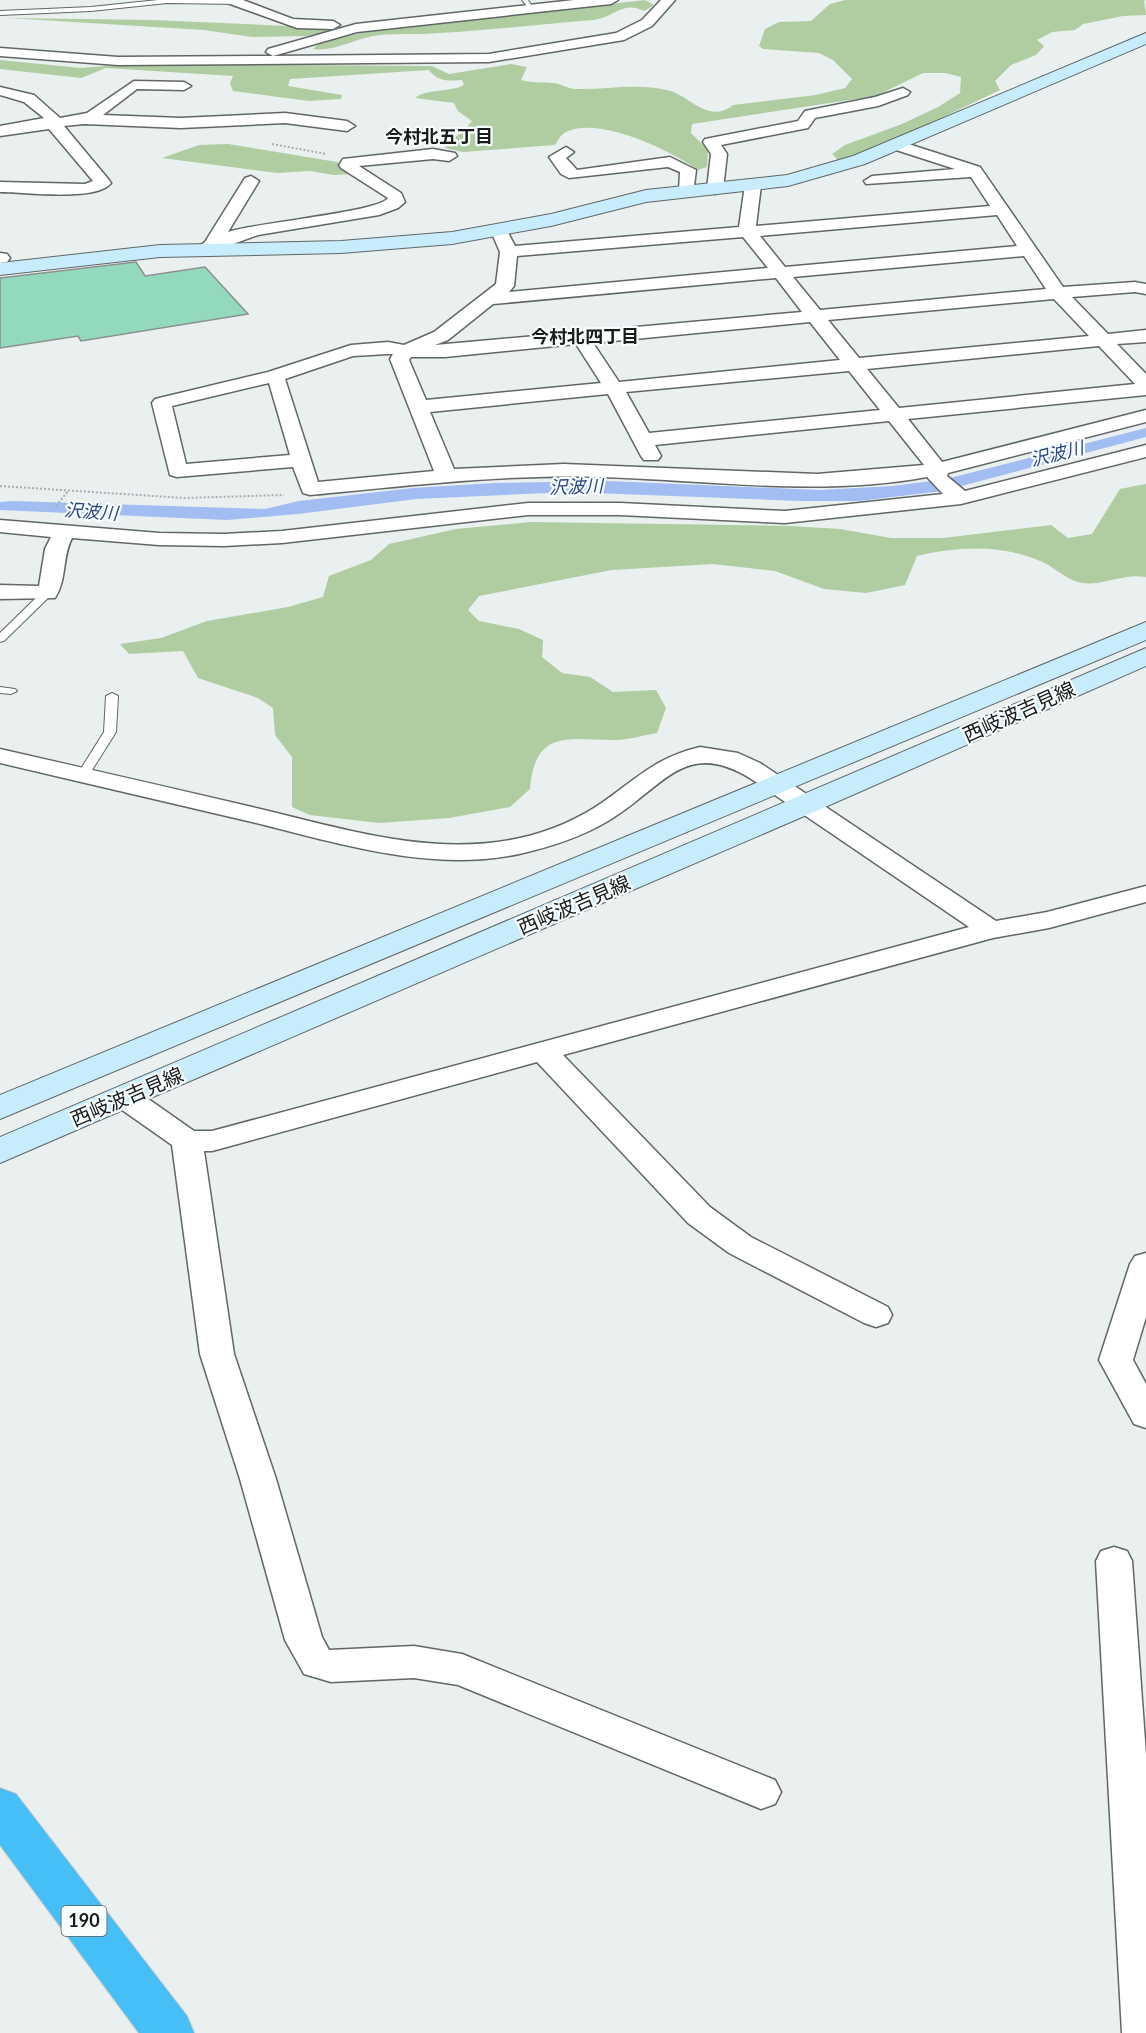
<svg xmlns="http://www.w3.org/2000/svg" width="1146" height="2033" viewBox="0 0 1146 2033" font-family="Lato,'Noto Sans JP',sans-serif">
<style>
.green{fill:#afcda0}
.water{fill:#a2bdf1}
.building{fill:#93d9bd;stroke:#8c908e;stroke-width:1.5}
.lines{fill:none;stroke-linecap:round;stroke-linejoin:round}
.lane-casing{stroke:#616666;stroke-width:2}
.street-casing{stroke:#616666;stroke-width:3}
.secondary-casing{stroke:#616666;stroke-width:2}
.highway-casing{stroke:#c8c8c8;stroke-width:2}
.path{stroke:#a9adae;stroke-width:2;stroke-dasharray:2 2;stroke-linecap:butt}
.lane{fill:#fff;fill-rule:evenodd}
.street{fill:#fff;fill-rule:evenodd}
.secondary{fill:#c7ecfc;fill-rule:evenodd}
.highway{fill:#45bff6;fill-rule:evenodd}
.labels{text-anchor:middle;stroke-width:4.5;stroke-linejoin:round;paint-order:stroke}
.far-neighbourhood-label{font-size:18px;font-weight:bold;fill:#191b1b;stroke:#f7fdfd}
.far-water-label{font-size:18px;font-style:italic;fill:#294583;stroke:#f7fdfd}
.shield{fill:#f7fdfd;stroke:#5c5f5f;stroke-width:1.5}
.shield-label{font-size:18px;font-weight:bold;fill:#191b1b}
.street-label{font-size:20px;fill:#191b1b;stroke:#f7fdfd}
</style>
<rect width="100%" height="100%" fill="#eaeff0"/>
<!-- green -->
<g class="green">
<path d="M645 0 654 5 644 11C623 0 613 18 593 20 542 24 491 30 439 33 419 35 399 33 380 35 357 37 336 52 313 49L320 43 369 31Z"/>
<path d="M845 0H1146L1144 1 1146 15 1123 16 1083 24 1075 30 1052 32 1037 40 1044 46 1036 55 1011 65 995 81 1000 90 880 147 839 161 832 154 845 145 902 124 938 107 960 93 961 77 945 73H923L876 96 692 124 691 133 708 150 707 167 698 170C672 151 594 113 563 134 560 136 557 142 555 145L463 152 445 148 447 141 462 133 472 121 458 111 454 103 415 98C427 88 449 93 464 85L462 80C448 81 438 82 429 70L290 79 288 86 342 95 341 99 309 101 233 91 230 83 233 76 106 68 81 78 0 69V60L81 68 132 64 432 66 449 74 511 64 527 67 521 80C532 83 542 82 553 83 560 83 566 88 575 89 605 90 636 83 667 90 690 95 708 125 733 105L816 95 845 88 852 79 833 60 819 53 763 49 759 46 765 29 779 22 811 21 830 4Z"/>
<path d="M8 18 153 20 333 28 335 31 305 36 252 37 204 30Z"/>
<path d="M228 144 337 162 352 174 334 175 310 171 277 173 162 158 199 145Z"/>
<path d="M1146 484V577C1123 573 1103 586 1082 583 1069 581 1056 569 1045 563 1004 544 960 546 917 556L905 585 866 593 824 589 775 571 713 564 612 570 479 596 468 610 479 621 519 629 543 640 542 657 562 673 590 677 613 692 656 690 666 708 657 733C644 735 629 740 615 740 569 740 535 728 530 789L510 807 449 818 379 823 310 815 292 807V757L275 735 273 708 258 698 198 678 183 651 129 654 120 644 161 638 207 621 288 607 323 597 329 576 371 560 389 544 456 529 531 522 790 526 840 529 891 538H943L1051 525 1068 538 1092 534 1120 489Z"/>
</g>
<!-- water -->
<path class="water" d="M1146 428V437L943 491 859 501H800L568 492 416 499 298 514 227 520 0 510V502L13 501 265 509 299 501 413 488 494 483 608 481 819 490 893 486 946 479Z"/>
<!-- building -->
<path class="building" d="M136 262 145 276 205 267 248 314 81 341 78 336 0 348V278Z"/>
<g class="lines">
<!-- lane casing -->
<g class="lane-casing">
<g id="lane">
<path d="M158 0H240L243 2 240 4 167 3 91 11 0 15V11L91 7Z"/>
<path d="M522 0H528L535 11H531Z"/>
<path d="M47 590 52 593 51 595 4 641 0 642V633L43 591Z"/>
<path d="M0 687 15 689 17 691 11 694 0 693Z"/>
<path d="M112 693 118 696 116 732 87 778H79L77 775 104 732 106 696Z"/>
</g>
</g>
<!-- street casing -->
<g class="street-casing">
<g id="street">
<path d="M219 0H243L293 19 333 21 340 25 333 29 297 28Z"/>
<path d="M574 0H618L611 4 357 32 273 56 489 54 616 33 642 20 661 0H675L652 26 624 40 489 62 118 65 0 56V48L118 57 273 56 266 52 268 49 356 24Z"/>
<path d="M134 81 184 82 191 86 184 90 137 89 103 115 181 118 285 113 347 121 355 126 347 131 285 123 181 128 84 124 64 126 109 180 111 183C96 202 24 192 0 192V182L85 184 93 181 49 129 0 136V126L44 118 24 102 0 95V87L34 95 60 118 87 113Z"/>
<path d="M903 88 910 92 908 95 878 106 815 118 808 128 721 145 727 154 723 189 715 194 707 189 711 154 703 142 705 139 798 121 805 111 875 97Z"/>
<path d="M896 140 980 167 1063 287 1135 282 1146 284V294L1135 292 1072 297 1108 334 1146 330V342L1117 344 1146 374V395L908 419 942 462 1146 410V422L948 473 947 476 965 491 1146 445V457L961 504 785 523 620 515H528L282 543 224 546 159 545 72 538C62 557 67 580 55 598L0 599V585L39 586 45 549 51 537 0 532V520L159 533 224 534 282 531 528 503H620L785 511 943 494 927 477C819 497 708 480 600 477 503 474 407 486 310 495L303 493 293 467 177 477 170 475 152 403 155 399 268 372 351 345 388 342 404 345 434 332 496 284 500 252 491 231 499 226 505 227 515 246 739 227 745 185 753 180 761 185 756 226 990 206 971 177 866 184 864 181 872 176 955 169 890 148 888 145 890 142ZM997 215 1017 246 785 267 760 236ZM743 237 768 268 509 292 514 286 517 256ZM1024 256 1046 289 820 310 793 277ZM776 278 802 312 435 345 448 340 493 304ZM1054 299 1089 336 859 358 828 320ZM810 322 840 360 619 382 593 343ZM576 344 601 383 426 400 409 360 411 357H445ZM1099 346 1135 384 899 408 867 369ZM388 354H393L390 359 434 471 318 482 285 379 353 356ZM849 371 880 410 649 433 626 392ZM269 383 290 455 186 464 172 406ZM608 394 641 456 644 460H658L661 456 655 445 889 421 924 465 817 474 564 464 454 469 430 412Z"/>
<path d="M566 147 574 152 566 158 577 170 670 157 696 170 693 194H681L679 191 680 172 668 167 569 178 561 174 549 157Z"/>
<path d="M433 149 455 153 457 156 449 161 433 159 359 166 401 193 405 202 398 208 379 215 258 235 205 254 196 249 205 242 245 178 251 176 259 181 228 232C254 223 380 212 388 198L341 168 339 165 343 159Z"/>
<path d="M0 253 7 254 10 258 7 262 0 263Z"/>
<path d="M700 747 738 753 760 763 996 921 1047 912 1146 886V902L1049 928 993 938 563 1055 710 1207 751 1237 888 1307 892 1315 888 1323 876 1327 864 1323 729 1253 688 1223 537 1062 212 1151H204L234 1354 276 1479 322 1637 329 1650 414 1646 462 1654 775 1780 781 1792 775 1804 761 1809 458 1685 414 1678 331 1682 304 1674 285 1640 240 1479 200 1354 172 1145 115 1105 111 1098 115 1091 126 1088 137 1091 194 1131H212L969 927 753 780C684 736 664 788 608 821 581 837 550 847 519 854 430 873 338 843 252 822 168 802 84 783 0 763V749C84 768 168 787 252 807 338 827 431 858 520 838 548 832 579 819 603 802 639 777 655 758 700 747Z"/>
<path d="M1146 1253V1317L1133 1360 1146 1384V1428L1134 1424 1099 1360 1130 1264 1135 1256Z"/>
<path d="M1114 1547 1127 1551 1132 1561 1146 1755V2033H1122L1096 1561 1101 1551Z"/>
</g>
</g>
<!-- secondary casing -->
<g class="secondary-casing">
<g id="secondary">
<path d="M1146 33V44L865 164 788 186 646 202 551 226 452 244 341 253 160 257 0 275V263L160 245 341 241 452 232 551 214 646 190 787 175 853 156Z"/>
<path d="M1146 622V640L0 1119V1095Z"/>
<path d="M1146 648V666L816 811 0 1163V1137Z"/>
</g>
</g>
<!-- highway casing -->
<g class="highway-casing">
<path id="highway" d="M0 1788 16 1794 187 2016 194 2033H139L0 1845Z"/>
</g>
<!-- path -->
<g class="path">
<path d="M272 144 326 154"/>
<path d="M0 486 184 498 284 495"/>
<path d="M56 506 68 491"/>
</g>
<!-- lane -->
<use href="#lane" class="lane"/>
<!-- street -->
<use href="#street" class="street"/>
<!-- secondary -->
<use href="#secondary" class="secondary"/>
<!-- highway -->
<use href="#highway" class="highway"/>
</g>
<g class="labels">
<!-- far-neighbourhood labels -->
<g class="far-neighbourhood-label">
<text x="439" y="143">今村北五丁目</text>
<text x="585" y="343">今村北四丁目</text>
</g>
<!-- far-water labels -->
<g class="far-water-label">
<text transform="translate(1057 454) rotate(-14)" y="6">沢波川</text>
<text transform="translate(576 487) rotate(-2)" y="6">沢波川</text>
<text transform="translate(91 512) rotate(4)" y="6">沢波川</text>
</g>
<!-- shield labels -->
<rect class="shield" x="61.5" y="1906" width="45" height="30" rx="4.5"/>
<g class="shield-label">
<text x="84" y="1927">190</text>
</g>
<!-- street labels -->
<g class="street-label">
<text transform="translate(1019 712) rotate(-24)" y="7">西岐波吉見線</text>
<text transform="translate(574 905) rotate(-23)" y="7">西岐波吉見線</text>
<text transform="translate(127 1097) rotate(-23)" y="7">西岐波吉見線</text>
</g>
</g>
</svg>
